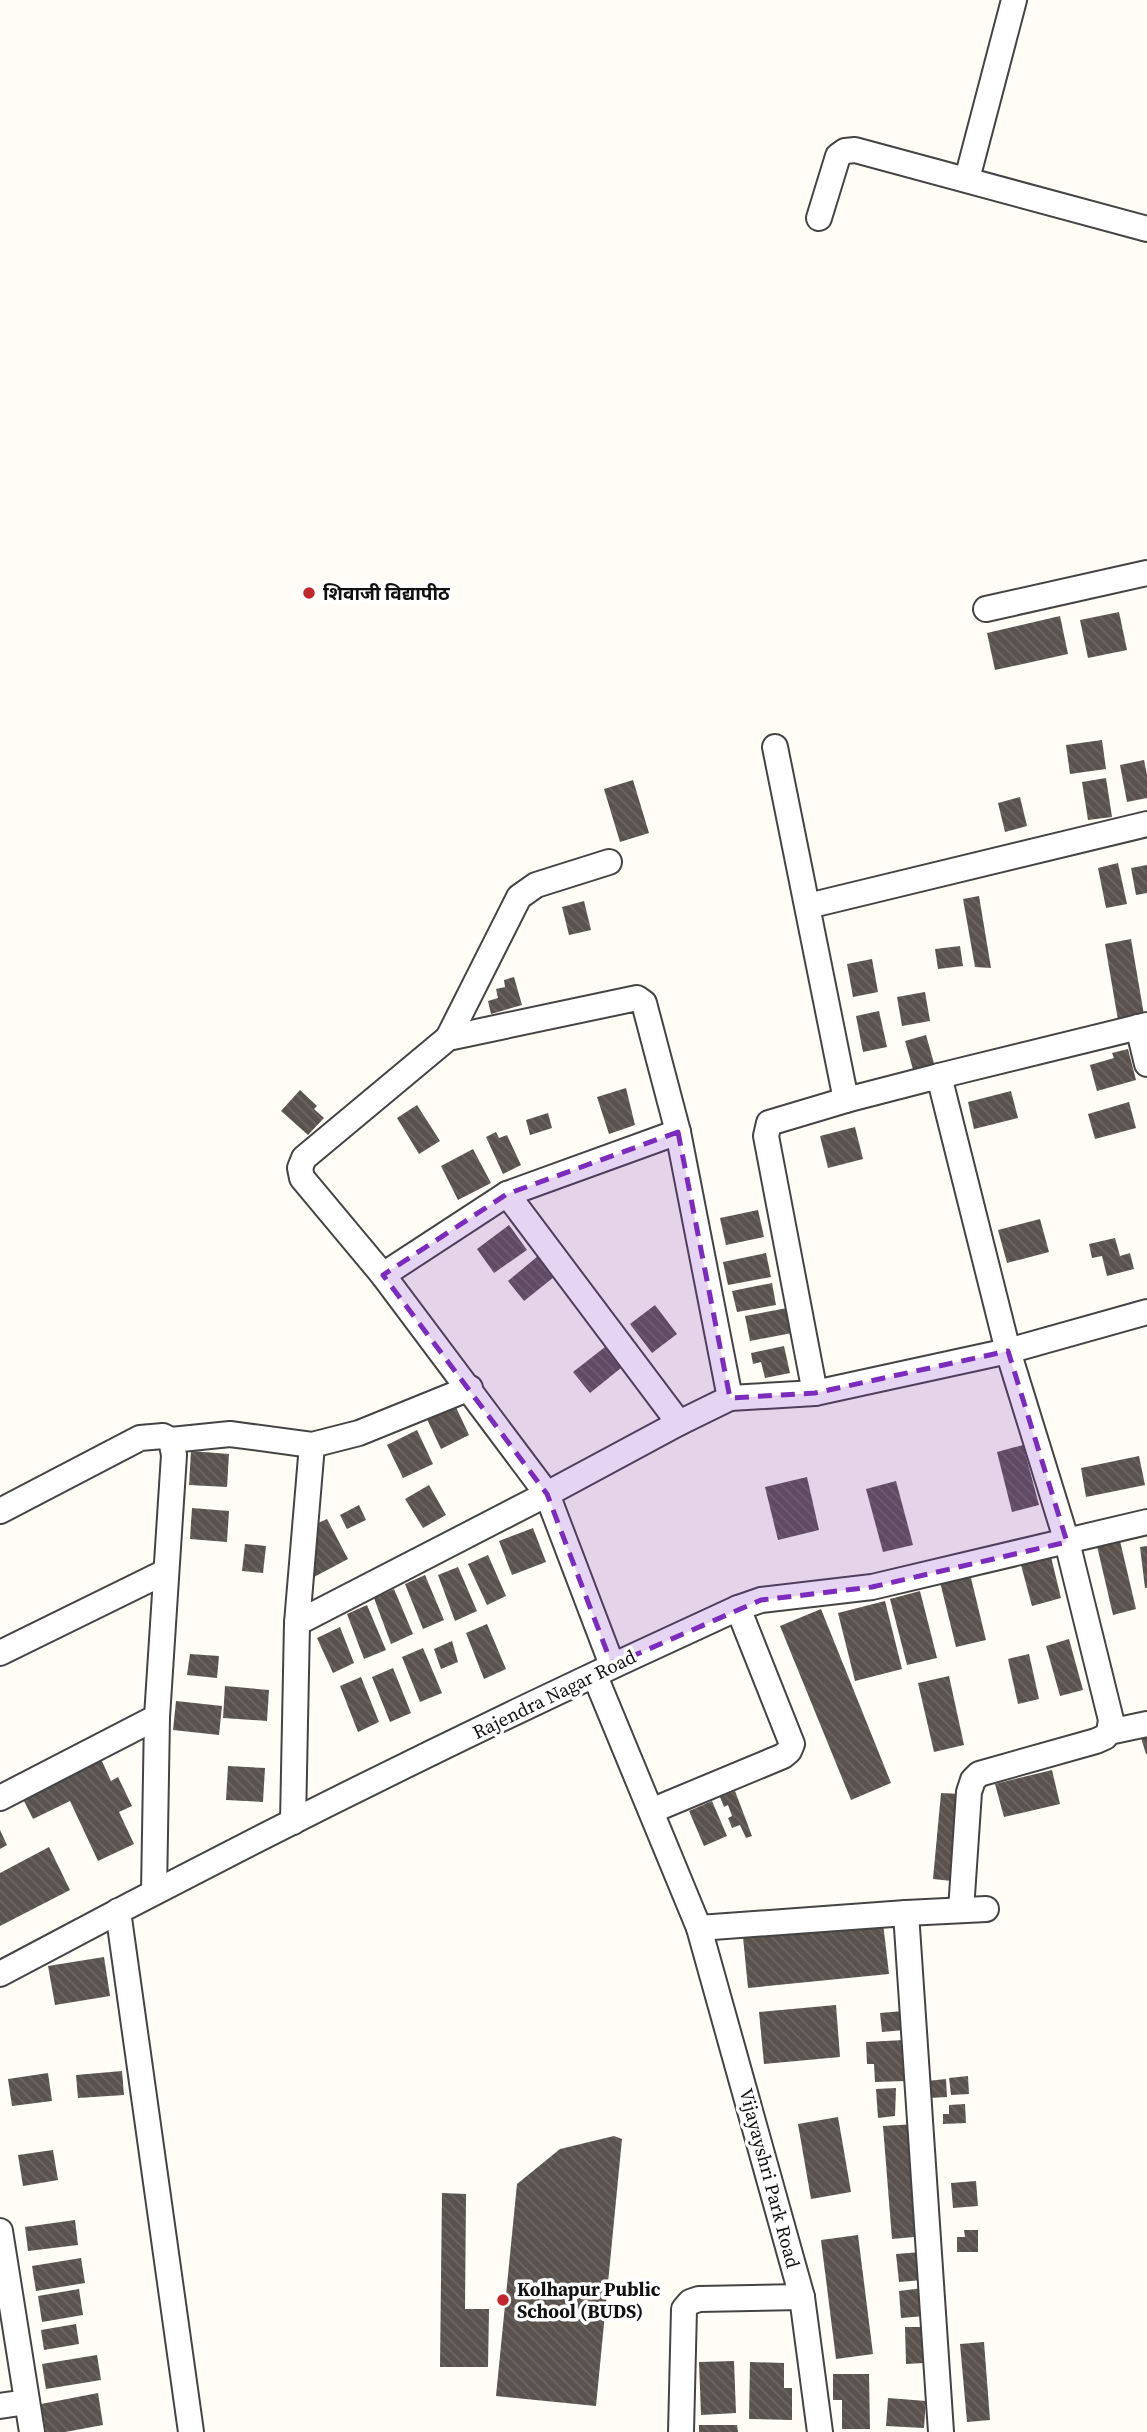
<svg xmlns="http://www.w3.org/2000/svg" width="1147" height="2432" viewBox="0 0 1147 2432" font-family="'Source Serif 4','Noto Sans Devanagari',serif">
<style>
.building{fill:url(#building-back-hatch)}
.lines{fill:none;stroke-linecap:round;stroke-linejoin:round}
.minor-casing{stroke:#444;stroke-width:28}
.minor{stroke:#fff;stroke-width:24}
.marked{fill:#7b2cbf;fill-opacity:0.2;stroke:#7b2cbf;stroke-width:5;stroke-dasharray:14 9;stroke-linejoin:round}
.poi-dot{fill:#c4262e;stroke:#fff;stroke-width:2.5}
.labels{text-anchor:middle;stroke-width:7;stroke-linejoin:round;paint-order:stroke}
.poi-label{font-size:19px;font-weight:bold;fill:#111;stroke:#fff;text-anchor:start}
.street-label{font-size:19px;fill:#111;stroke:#fff}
</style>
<defs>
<pattern id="building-back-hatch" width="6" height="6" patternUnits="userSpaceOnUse" patternTransform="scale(1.75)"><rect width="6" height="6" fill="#5a524d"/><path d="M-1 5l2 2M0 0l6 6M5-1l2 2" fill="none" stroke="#6d6662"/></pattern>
</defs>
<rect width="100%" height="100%" fill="#fffdf5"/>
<!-- building -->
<g class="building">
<path d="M1119 612 1127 650 1088 658 1080 620Z"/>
<path d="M1060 616 1068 654 995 670 987 633Z"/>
<path d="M1102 740 1106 769 1070 774 1066 745Z"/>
<path d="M1144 760 1147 775V798L1127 802 1120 765Z"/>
<path d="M1106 778 1112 817 1088 820 1082 782Z"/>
<path d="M633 780 649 833 620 842 604 789Z"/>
<path d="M1020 797 1027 826 1005 832 998 803Z"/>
<path d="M1118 863 1127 904 1106 908 1098 868Z"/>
<path d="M1147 865V893L1136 895 1131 868Z"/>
<path d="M979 896 991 968 975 967 963 899Z"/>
<path d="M584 901 591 930 569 935 562 907Z"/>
<path d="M1131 939 1144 1015 1118 1020 1105 944Z"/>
<path d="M960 946 963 966 938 969 935 949Z"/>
<path d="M872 959 878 992 853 997 847 964Z"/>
<path d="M514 977 522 1005 491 1014 488 1001 498 998 496 989 505 987 504 980Z"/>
<path d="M925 992 930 1021 902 1026 897 997Z"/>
<path d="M879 1011 887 1047 863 1052 856 1016Z"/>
<path d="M926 1035 935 1067 914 1073 905 1041Z"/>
<path d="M1128 1049 1136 1080 1097 1091 1090 1065 1114 1058 1112 1053Z"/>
<path d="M626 1088 635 1125 609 1134 597 1097Z"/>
<path d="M300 1090 317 1106 314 1109 324 1118 308 1135 281 1111Z"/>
<path d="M1011 1091 1018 1118 974 1129 968 1102Z"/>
<path d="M1129 1102 1136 1128 1095 1139 1088 1114Z"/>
<path d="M417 1105 440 1141 419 1154 397 1118Z"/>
<path d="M548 1113 552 1128 530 1135 526 1120Z"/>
<path d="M855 1127 863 1159 828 1168 820 1136Z"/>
<path d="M496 1132 499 1138 507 1135 521 1165 503 1174 486 1137Z"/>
<path d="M473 1149 491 1183 458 1200 441 1166Z"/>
<path d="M758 1210 764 1237 726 1245 720 1218Z"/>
<path d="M1040 1219 1049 1252 1007 1263 998 1230Z"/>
<path d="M509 1225 527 1250 494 1273 477 1249Z"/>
<path d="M1115 1238 1120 1256 1130 1253 1134 1269 1107 1276 1102 1256 1092 1258 1089 1244Z"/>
<path d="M766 1253 771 1277 728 1285 723 1262Z"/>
<path d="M538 1256 554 1277 524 1301 508 1281Z"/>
<path d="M772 1283 776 1305 737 1312 732 1291Z"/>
<path d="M655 1305 677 1334 652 1353 630 1324Z"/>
<path d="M787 1308 792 1333 750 1341 745 1316Z"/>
<path d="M784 1346 790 1373 765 1378 761 1362 753 1364 751 1353Z"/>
<path d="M605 1347 621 1368 590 1393 573 1372Z"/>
<path d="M454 1403 469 1435 441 1449 426 1417Z"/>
<path d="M417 1430 433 1464 403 1478 387 1445Z"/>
<path d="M1023 1445 1039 1505 1012 1512 997 1452Z"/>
<path d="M191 1451 229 1454 227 1487 189 1485Z"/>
<path d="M1139 1456 1145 1485 1086 1497 1081 1468Z"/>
<path d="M807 1477 819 1530 778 1540 765 1487Z"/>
<path d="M896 1481 913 1545 883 1552 866 1489Z"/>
<path d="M429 1485 446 1515 423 1528 405 1499Z"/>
<path d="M359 1505 366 1520 347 1529 340 1515Z"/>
<path d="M192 1508 229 1511 227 1542 190 1539Z"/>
<path d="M327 1519 348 1559 314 1577 310 1569 318 1523Z"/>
<path d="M533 1528 546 1562 512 1575 499 1541Z"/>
<path d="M1120 1541 1136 1609 1113 1615 1097 1546Z"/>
<path d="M245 1544 266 1546 263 1573 242 1571Z"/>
<path d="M1147 1546V1588H1145L1140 1547Z"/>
<path d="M488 1555 506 1596 487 1605 468 1564Z"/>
<path d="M1051 1557 1061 1598 1032 1606 1021 1565Z"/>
<path d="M458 1567 477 1611 455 1621 438 1575Z"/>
<path d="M970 1574 986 1640 956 1647 940 1582Z"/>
<path d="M425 1575 444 1620 423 1629 405 1584Z"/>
<path d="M394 1589 413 1634 391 1644 374 1598Z"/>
<path d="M920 1591 937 1658 907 1665 890 1599Z"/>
<path d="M885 1601 902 1669 855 1681 838 1613Z"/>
<path d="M367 1605 386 1650 364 1659 347 1614Z"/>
<path d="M821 1609 891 1783 851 1800 780 1626Z"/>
<path d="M487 1624 506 1669 484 1679 466 1633Z"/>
<path d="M340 1627 354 1663 333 1673 317 1638Z"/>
<path d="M1069 1639 1083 1690 1060 1696 1046 1646Z"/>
<path d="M452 1641 458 1662 441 1669 434 1649Z"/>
<path d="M423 1648 442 1693 420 1702 402 1657Z"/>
<path d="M190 1654 219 1656 217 1678 187 1675Z"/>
<path d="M1029 1654 1039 1699 1018 1704 1008 1659Z"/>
<path d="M393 1668 411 1713 390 1722 372 1677Z"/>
<path d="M949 1676 964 1745 934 1752 918 1683Z"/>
<path d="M361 1677 379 1722 358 1732 340 1686Z"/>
<path d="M225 1686 269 1690 267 1721 223 1718Z"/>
<path d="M176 1701 222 1706 219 1735 173 1730Z"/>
<path d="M1147 1736V1754H1146L1141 1738Z"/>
<path d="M101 1759 111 1781 118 1777 132 1806 119 1812 134 1844 98 1861 70 1801 33 1819 22 1797Z"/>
<path d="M228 1766 265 1768 263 1802 226 1800Z"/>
<path d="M1052 1770 1060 1804 1004 1817 995 1784Z"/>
<path d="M735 1791 752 1836 746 1838 740 1825 732 1828 728 1818 732 1816 728 1805 724 1807 720 1797Z"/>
<path d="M941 1793 961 1794 952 1881 933 1879Z"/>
<path d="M712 1801 727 1836 704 1846 689 1811Z"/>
<path d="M0 1830 7 1845 0 1849Z"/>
<path d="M49 1847 70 1890 0 1926V1873Z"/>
<path d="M883 1923 889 1974 748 1988 743 1937Z"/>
<path d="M104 1957 110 1996 55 2005 48 1966Z"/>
<path d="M836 2005 840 2057 764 2064 759 2012Z"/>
<path d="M903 2011 905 2030 882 2032 880 2013Z"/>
<path d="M904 2040 906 2081 875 2082 874 2064H867L866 2042Z"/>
<path d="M122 2071 124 2095 78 2098 76 2075Z"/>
<path d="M48 2073 52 2101 12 2106 8 2079Z"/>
<path d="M968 2076 969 2094 951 2095 949 2078Z"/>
<path d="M946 2079 947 2097 928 2098 927 2081Z"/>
<path d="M896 2088 895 2116 878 2118 876 2089Z"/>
<path d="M965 2104 966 2123 943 2124V2114H949V2105Z"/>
<path d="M838 2117 851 2192 811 2199 798 2124Z"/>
<path d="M916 2124 925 2236 892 2239 883 2126Z"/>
<path d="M614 2136 622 2139 596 2406 496 2396 517 2184 560 2149Z"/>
<path d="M53 2150 58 2180 23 2186 18 2155Z"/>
<path d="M976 2181 978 2206 953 2208 951 2183Z"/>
<path d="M442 2193 466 2194 465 2309H489L488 2367H440Z"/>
<path d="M75 2220 78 2245 28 2251 25 2227Z"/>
<path d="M964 2230H978V2252H957V2237H965Z"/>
<path d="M858 2235 873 2354 836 2359 821 2240Z"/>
<path d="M921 2252 923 2280 899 2282 896 2254Z"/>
<path d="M81 2258 85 2283 36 2291 32 2266Z"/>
<path d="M923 2288 925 2316 901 2318 899 2291Z"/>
<path d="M79 2289 83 2315 42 2322 38 2296Z"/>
<path d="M76 2324 79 2344 44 2350 41 2330Z"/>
<path d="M905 2327H923L924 2363 906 2364Z"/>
<path d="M984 2342 990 2420 967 2422 960 2344Z"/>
<path d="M97 2355 101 2380 46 2389 42 2364Z"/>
<path d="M734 2361 736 2413 701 2415 699 2362Z"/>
<path d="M750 2362 784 2363V2388H792V2420L749 2419Z"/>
<path d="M833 2374H869L870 2429H842V2400H833Z"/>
<path d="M98 2393 103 2425 65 2432H46L41 2404Z"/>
<path d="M888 2398 926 2401 924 2428 886 2426Z"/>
<path d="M699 2425H737L738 2432H699Z"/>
</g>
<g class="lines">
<!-- minor casing -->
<g class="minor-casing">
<g id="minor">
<path d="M967 179 1014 0"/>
<path d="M819 218 838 156 845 151 855 150 1147 229"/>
<path d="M986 609 1147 573"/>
<path d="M775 747 846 1100 939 1076 1008 1351 1067 1542 1111 1720 1109 1732"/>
<path d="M808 906 1147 824"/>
<path d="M1138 1027 1147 1064"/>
<path d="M448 1038 519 897 536 885 609 862"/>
<path d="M939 1076 1147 1025"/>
<path d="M507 1194 679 1423"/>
<path d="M383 1275 507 1194 678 1132"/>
<path d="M815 1393 766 1136 769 1123 846 1100"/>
<path d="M730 1398 815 1393 1008 1351 1147 1312"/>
<path d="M0 1511 140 1438 163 1436 171 1440 230 1434 312 1445 359 1433 470 1388"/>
<path d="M297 1623 547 1494 679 1423 730 1398 678 1132 644 1003 637 998 448 1038 304 1158 300 1168 302 1178 383 1275 547 1494 612 1665"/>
<path d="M0 1653 165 1572"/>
<path d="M595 1676 699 1928 906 1913 941 2432"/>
<path d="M0 1798 157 1717 174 1455 171 1440"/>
<path d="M651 1811 783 1756 789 1751 792 1744 738 1608"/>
<path d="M293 1822 297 1623 312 1445"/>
<path d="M154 1892 157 1717"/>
<path d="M961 1910 969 1792 973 1780 979 1774 1096 1741 1105 1737 1109 1732 1147 1724"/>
<path d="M118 1911 191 2432"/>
<path d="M906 1913 986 1909"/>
<path d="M699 1928 802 2297 820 2432"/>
<path d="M0 1974C242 1844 488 1722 738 1608L761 1600 872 1587 1147 1522"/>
<path d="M0 2231 32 2432"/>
<path d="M0 2406 27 2402"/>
<path d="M681 2432 684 2309 690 2302 699 2299 802 2297"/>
</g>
</g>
<!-- minor -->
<use href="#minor" class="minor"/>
</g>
<!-- marked area -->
<path class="marked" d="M678 1132 730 1398 815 1393 1008 1351 1067 1542 872 1587 761 1600 612 1665 547 1494 383 1275 507 1194Z"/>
<!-- markers -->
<g class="poi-dot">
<circle cx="309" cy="593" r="7"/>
<circle cx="503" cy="2300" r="7"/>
</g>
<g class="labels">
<!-- poi labels -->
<g class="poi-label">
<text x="323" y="600">शिवाजी विद्यापीठ</text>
<text x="517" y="2296">Kolhapur Public<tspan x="517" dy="22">School (BUDS)</tspan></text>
</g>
<!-- street labels -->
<g class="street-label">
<text transform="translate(554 1694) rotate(-26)" y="7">Rajendra Nagar Road</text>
<text transform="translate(770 2178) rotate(75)" y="7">Vijayayshri Park Road</text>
</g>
</g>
</svg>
